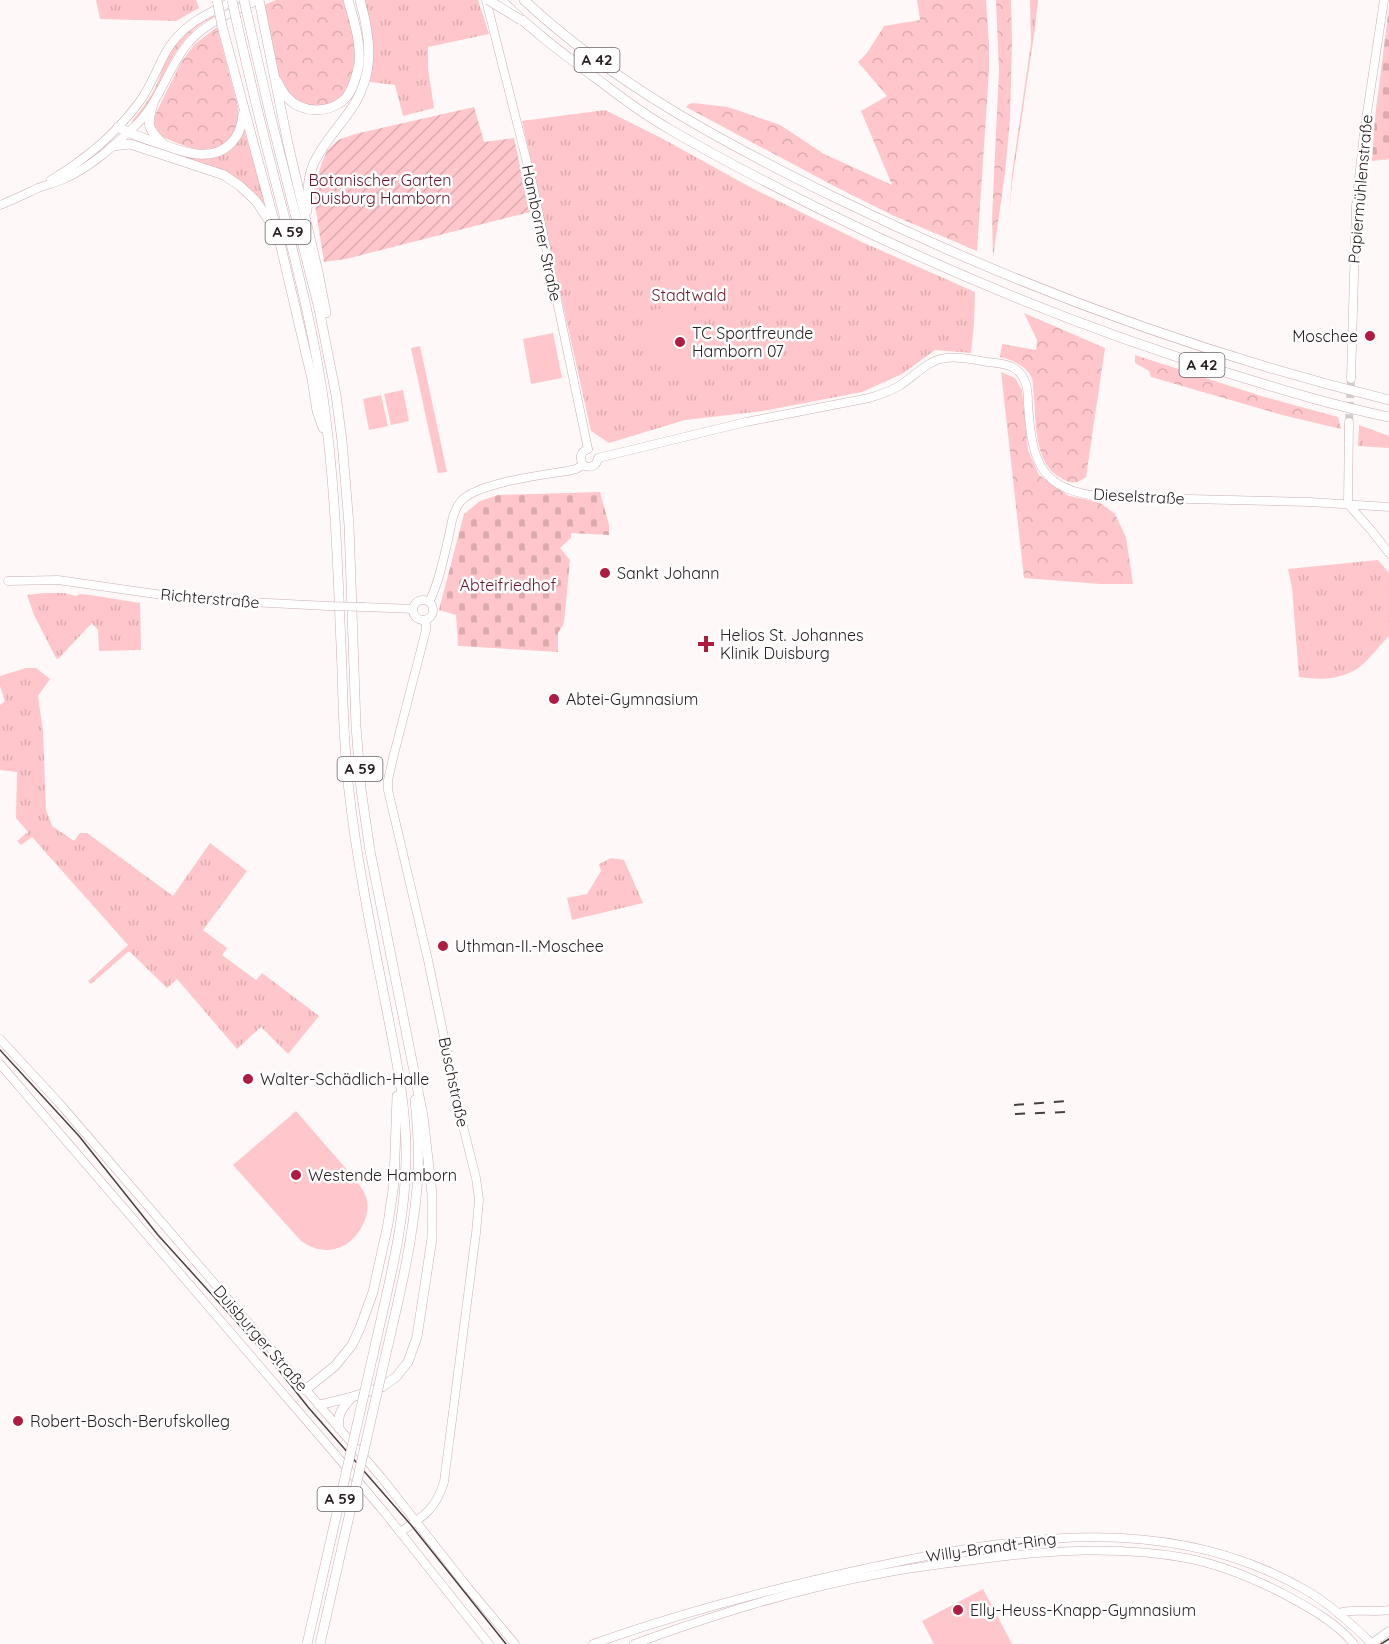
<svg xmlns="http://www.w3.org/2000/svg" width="1389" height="1644" viewBox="0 0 1389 1644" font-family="Quicksand,sans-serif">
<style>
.grass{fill:url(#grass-tufts)}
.forest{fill:url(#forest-crowns)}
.cemetery{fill:url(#cemetery-stones)}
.garden{fill:url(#garden-furrows)}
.pitch{fill:#ffc7cb}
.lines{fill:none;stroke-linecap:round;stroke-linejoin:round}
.secondary-tunnel{stroke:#d4cdcd;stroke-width:8;stroke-dasharray:8 4;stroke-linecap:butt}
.secondary-casing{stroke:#c9b0b2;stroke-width:9}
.highway-casing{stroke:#c9b0b2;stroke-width:10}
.secondary{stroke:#fff;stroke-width:8}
.highway{stroke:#fff;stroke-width:9}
.tram{stroke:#4a4041;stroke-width:1.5}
.rail{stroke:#4a4041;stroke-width:2;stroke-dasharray:10 10;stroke-linecap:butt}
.secondary-bridge-casing{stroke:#c9b0b2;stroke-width:9;stroke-linecap:butt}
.highway-bridge-casing{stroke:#c9b0b2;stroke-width:10;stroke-linecap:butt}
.secondary-bridge{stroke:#fff;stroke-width:8}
.highway-bridge{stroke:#fff;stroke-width:9}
.poi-dot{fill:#af1c41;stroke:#fff;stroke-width:2}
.labels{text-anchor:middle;stroke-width:5;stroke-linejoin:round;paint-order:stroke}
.shield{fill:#fff;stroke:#6a6364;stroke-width:1.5}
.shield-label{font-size:15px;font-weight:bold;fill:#2a2021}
.park-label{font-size:16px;fill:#671627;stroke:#fff}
.street-label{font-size:16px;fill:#2a2021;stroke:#fff}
.poi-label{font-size:16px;fill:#2a2021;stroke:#fff;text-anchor:start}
</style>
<defs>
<pattern id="grass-tufts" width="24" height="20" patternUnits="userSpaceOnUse" patternTransform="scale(1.5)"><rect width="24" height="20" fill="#ffc7cb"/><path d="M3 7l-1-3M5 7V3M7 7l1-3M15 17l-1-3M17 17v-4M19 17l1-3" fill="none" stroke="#dbabae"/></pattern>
<pattern id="forest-crowns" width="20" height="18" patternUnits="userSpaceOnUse" patternTransform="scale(1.5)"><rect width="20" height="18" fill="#ffc7cb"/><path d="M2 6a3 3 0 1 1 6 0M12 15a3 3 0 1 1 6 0" fill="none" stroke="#dbabae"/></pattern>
<pattern id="cemetery-stones" width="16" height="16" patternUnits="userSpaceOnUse" patternTransform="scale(1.5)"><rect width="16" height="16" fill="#ffc7cb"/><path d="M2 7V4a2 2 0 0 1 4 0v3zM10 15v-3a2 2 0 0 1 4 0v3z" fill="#dbabae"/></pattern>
<pattern id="garden-furrows" width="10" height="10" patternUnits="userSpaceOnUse" patternTransform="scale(1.5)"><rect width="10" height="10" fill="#ffc7cb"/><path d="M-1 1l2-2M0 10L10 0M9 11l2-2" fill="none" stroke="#dbabae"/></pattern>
</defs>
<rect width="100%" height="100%" fill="#fef8f8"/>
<!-- grass -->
<g class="grass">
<path d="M96 0H196L199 8 176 21 100 19Z"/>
<path d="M363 0H478L489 34 428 47V68L434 108 403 116 395 85 370 82C375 49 370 32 363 0Z"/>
<path d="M1030 0H1038L1035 28 1012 183 1009 218 1012 174 1031 43Z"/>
<path d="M605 110 663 139 750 187 864 243 975 292 974 323 971 353 935 350 902 374 862 392 763 411 685 420 609 443 591 431 522 121Z"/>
<path d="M244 129 266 206 242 182 225 172 139 143V141C174 153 227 179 244 129Z"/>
<path d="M1359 425 1389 436V448L1358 446Z"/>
<path d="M1378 560 1389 573V636C1380 645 1365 665 1355 670 1337 680 1319 680 1299 677L1292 588 1288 569Z"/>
<path d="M44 593H64L76 596 80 594 90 595 140 603 141 650 99 651 98 630 92 623 58 659 56 658 34 615 27 595Z"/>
<path d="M26 668H36L50 679 38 696 43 732 46 810 52 826 74 841 80 833H87L173 896 210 843 247 871 203 930 227 948 222 955 256 980 262 973 319 1016 288 1054 261 1027 237 1049 177 979 167 988 129 951 91 984 88 981 128 945 32 837 21 845 17 841 28 832 16 818 17 772 0 770V705L5 701 0 686V676Z"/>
<path d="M611 858 624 860 643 903 572 920 567 898 587 894 601 871 599 864Z"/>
</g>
<!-- forest -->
<g class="forest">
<path d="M276 0H343L353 32 355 51 354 64 351 80 345 93 338 100 320 108 299 104 281 84 277 71 264 5Z"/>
<path d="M917 0H986L989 44V71L977 251 892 215 834 186 686 107 689 104 693 103 728 107 780 125 824 154 892 185 861 111 887 96 858 62 867 53 884 26 920 20Z"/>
<path d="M996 0H1011L1012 41 1010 119 1005 173 993 258 992 217 999 70Z"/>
<path d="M214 13V17C190 28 176 49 165 72 156 90 149 112 132 123V121C140 111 148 101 154 90 159 81 161 72 164 63 173 39 193 25 214 13Z"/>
<path d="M217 27 238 107C241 128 231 149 207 151 197 152 166 139 157 134L154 126 155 115 181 62 195 44Z"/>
<path d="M1024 313 1105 348 1086 477C1077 484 1071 484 1061 478 1035 465 1036 425 1034 399 1033 392 1034 383 1031 376 1025 366 1011 359 1000 357L1002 344 1036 350 1037 340Z"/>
<path d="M1135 355 1261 396 1338 417 1341 429 1282 415 1151 377 1149 371 1135 363Z"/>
<path d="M1001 372 1015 378 1022 390 1028 450 1039 475 1069 496 1099 502 1115 514 1126 537 1133 584H1100L1024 578Z"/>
</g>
<!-- cemetery -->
<g class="cemetery">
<path d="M1389 7V159L1372 161 1375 118Z"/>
<path d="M600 492 609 525V535L571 533V538L560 548 570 560 564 623 558 633V652L458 646 456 615 439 610 464 514 480 501 498 495Z"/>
</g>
<!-- garden -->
<path class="garden" d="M474 107 484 142 514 138 530 212 346 259 324 262 313 192 322 162 327 151 338 140 355 134Z"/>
<!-- pitch -->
<g class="pitch">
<path d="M692 303 698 339 713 337 719 373 673 381 667 345 647 348 641 312Z"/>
<path d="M553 333 562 378 531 384 523 339Z"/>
<path d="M420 346 447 472 438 473 411 348Z"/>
<path d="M403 390 409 421 391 425 384 394Z"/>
<path d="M381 395 388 426 369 430 363 399Z"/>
<path d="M296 1111C311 1128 326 1146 342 1164 350 1174 362 1185 366 1197 372 1214 359 1237 345 1245 329 1253 316 1251 301 1241L233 1165Z"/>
<path d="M983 1589 1012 1644H934L922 1621Z"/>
</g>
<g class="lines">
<!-- secondary-tunnel -->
<path class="secondary-tunnel" d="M1349 422 1351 379"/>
<!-- secondary casing -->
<g class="secondary-casing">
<g id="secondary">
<path d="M486 0 533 186 588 449"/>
<path d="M51 180C87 158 115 135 140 101 151 86 157 68 166 52 181 25 208 13 235 0"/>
<path d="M0 205C13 200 25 194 38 188 46 185 55 183 64 179 91 167 115 145 137 124 158 103 166 74 183 50 201 24 231 13 258 0"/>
<path d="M1351 379 1356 206 1364 133 1384 0"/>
<path d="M583 465C590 469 597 466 598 458L746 422 869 398C879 395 889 392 899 386 914 377 927 360 946 358 959 356 974 360 987 362 995 363 1006 363 1014 368 1027 376 1028 390 1028 404 1032 463 1040 491 1105 497L1310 502 1389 507"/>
<path d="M583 465C579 458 580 452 588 449"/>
<path d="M1348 504 1349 422"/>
<path d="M1348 504 1371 530 1389 553"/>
<path d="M8 581 58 580 190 599 328 606"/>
<circle cx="423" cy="610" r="10"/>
<path d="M429 602C439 583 443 560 448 540 451 527 452 512 461 501 477 483 542 475 567 471L576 469 583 465"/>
<path d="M364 607 413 609"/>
<path d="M0 1039 60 1104 381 1477 469 1589 515 1644"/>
<path d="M0 1064 324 1441 385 1513 489 1644"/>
<path d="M400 1532C423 1517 436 1509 444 1482L476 1233 479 1200 476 1178 460 1114 428 960 388 790V780L393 758 426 630V624L424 620"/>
<path d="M1338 1613C1354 1608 1372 1613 1389 1610"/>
<path d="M593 1644C683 1612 775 1588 868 1568 1016 1536 1171 1510 1309 1592 1332 1606 1353 1625 1372 1644"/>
<path d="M634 1644C714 1615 795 1589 879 1574 913 1567 948 1563 982 1559 1050 1550 1119 1546 1186 1558 1219 1564 1250 1577 1280 1592 1306 1606 1335 1621 1354 1644"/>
<path d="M1371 1644 1389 1631"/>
</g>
</g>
<!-- highway casing -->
<g class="highway-casing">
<g id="highway">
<path d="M259 0 288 144 318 272 326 313"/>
<path d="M501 0C533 32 569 58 605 85 626 101 648 117 671 130 725 162 781 190 838 218 965 280 1096 333 1231 374 1283 390 1335 406 1389 417"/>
<path d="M524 0C614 84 722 142 832 196 1010 283 1196 353 1389 400"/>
<path d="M247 14 270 114 319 309 336 395 342 441 349 525 356 726 361 789 370 851 423 1116 432 1194V1238L426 1278 417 1337 408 1362 396 1377 382 1387 352 1397 319 1405"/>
<path d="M236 19C251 84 266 147 283 211 298 272 314 334 323 397 336 487 338 578 342 669 343 709 344 751 349 791 357 863 372 934 386 1006 396 1057 407 1108 406 1161 405 1226 387 1291 373 1355"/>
<path d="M222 26 280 243 312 379 317 411 323 428"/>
<path d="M277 81C280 87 283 93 287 97 302 115 334 114 348 95 354 86 357 74 359 64 361 42 354 21 348 0"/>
<path d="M153 104C146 125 148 129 163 144"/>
<path d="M118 127C132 135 146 139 161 144 172 148 185 153 197 154 224 157 241 140 243 114"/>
<path d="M113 146 130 144 224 175 240 186 256 201 272 225"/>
<path d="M307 211C308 195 307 176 315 161 323 144 336 130 347 115 375 78 372 43 360 0"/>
<path d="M385 1358C398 1302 412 1246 417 1188 420 1159 418 1129 415 1100"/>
<path d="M305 1390 335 1366 352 1345 360 1328 373 1292 388 1224 394 1183 397 1096"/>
<path d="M339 1428C337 1414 342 1408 352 1397"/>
</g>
</g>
<!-- secondary -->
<use href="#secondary" class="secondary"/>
<!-- highway -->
<use href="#highway" class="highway"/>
<!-- tram -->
<g class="tram">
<path d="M0 1050 79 1136 158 1235 270 1359 308 1407 411 1525 506 1644"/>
<path d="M1381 1644 1389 1639"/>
</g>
<!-- rail -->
<g class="rail">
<path d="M1014 1105 1067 1101"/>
<path d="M1015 1114 1068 1112"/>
</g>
<!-- secondary-bridge casing -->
<g class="secondary-bridge-casing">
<path id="secondary-bridge" d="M328 606 364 607"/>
</g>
<!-- highway-bridge casing -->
<g class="highway-bridge-casing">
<g id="highway-bridge">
<path d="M217 0 222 26"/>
<path d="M232 0 236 19"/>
<path d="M244 0 247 14"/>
<path d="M488 0 521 20"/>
<path d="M307 1644 373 1355"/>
<path d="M320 1644 385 1358"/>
</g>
</g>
<!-- secondary-bridge -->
<use href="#secondary-bridge" class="secondary-bridge"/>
<!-- highway-bridge -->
<use href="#highway-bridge" class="highway-bridge"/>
</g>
<!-- markers -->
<g class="poi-dot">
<circle cx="1370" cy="336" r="6"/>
<circle cx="680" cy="342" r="6"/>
<circle cx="605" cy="573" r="6"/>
<path d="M703 635h6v6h6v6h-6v6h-6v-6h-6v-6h6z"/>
<circle cx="554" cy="699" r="6"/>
<circle cx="443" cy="946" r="6"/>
<circle cx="248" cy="1079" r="6"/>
<circle cx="296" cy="1175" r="6"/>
<circle cx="18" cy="1421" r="6"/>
<circle cx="958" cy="1610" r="6"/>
</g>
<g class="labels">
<!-- shield labels -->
<g class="shield">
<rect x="574.5" y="48" width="45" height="24" rx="4.5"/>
<rect x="265.5" y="220" width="45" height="24" rx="4.5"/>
<rect x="1179.5" y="353" width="45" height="24" rx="4.5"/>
<rect x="337.5" y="757" width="45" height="24" rx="4.5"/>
<rect x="317.5" y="1487" width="45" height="24" rx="4.5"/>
</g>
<g class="shield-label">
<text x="597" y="65">A 42</text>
<text x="288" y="237">A 59</text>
<text x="1202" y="370">A 42</text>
<text x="360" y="774">A 59</text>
<text x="340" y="1504">A 59</text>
</g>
<!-- park labels -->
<g class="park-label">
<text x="380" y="186">Botanischer Garten<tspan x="380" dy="18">Duisburg Hamborn</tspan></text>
<text x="689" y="301">Stadtwald</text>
<text x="508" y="591">Abteifriedhof</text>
</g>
<!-- street labels -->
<g class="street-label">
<text transform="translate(1360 189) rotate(-85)" y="6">Papiermühlenstraße</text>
<text transform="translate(542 233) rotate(78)" y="6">Hamborner Straße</text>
<text transform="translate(1139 496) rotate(3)" y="6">Dieselstraße</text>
<text transform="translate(210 598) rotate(5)" y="6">Richterstraße</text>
<text transform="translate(454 1082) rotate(78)" y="6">Buschstraße</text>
<text transform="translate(261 1338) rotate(49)" y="6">Duisburger Straße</text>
<text transform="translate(991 1547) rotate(-8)" y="6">Willy-Brandt-Ring</text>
</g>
<!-- poi labels -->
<g class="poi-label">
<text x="692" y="339">TC Sportfreunde<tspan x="692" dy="18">Hamborn 07</tspan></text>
<text x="1358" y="342" text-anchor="end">Moschee</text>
<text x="617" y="579">Sankt Johann</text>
<text x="720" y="641">Helios St. Johannes<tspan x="720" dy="18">Klinik Duisburg</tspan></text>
<text x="566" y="705">Abtei-Gymnasium</text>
<text x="455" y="952">Uthman-II.-Moschee</text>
<text x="260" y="1085">Walter-Schädlich-Halle</text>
<text x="308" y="1181">Westende Hamborn</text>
<text x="30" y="1427">Robert-Bosch-Berufskolleg</text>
<text x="970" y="1616">Elly-Heuss-Knapp-Gymnasium</text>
</g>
</g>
</svg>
